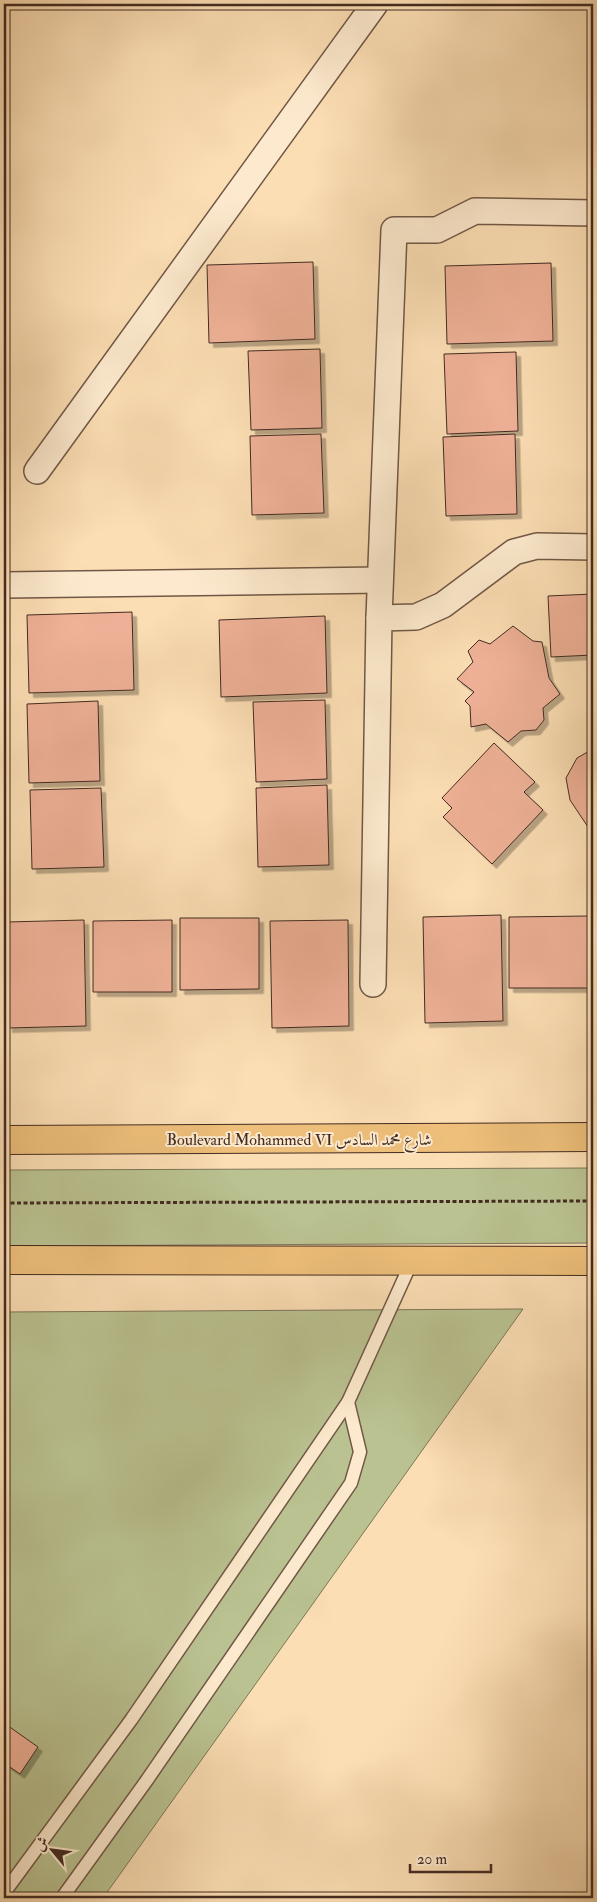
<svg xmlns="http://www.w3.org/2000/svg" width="597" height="1902" viewBox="0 0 597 1902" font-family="'IM FELL Double Pica',Amiri,serif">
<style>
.green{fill:#bac291;stroke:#7e765a}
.building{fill:#efb197;stroke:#432b22;filter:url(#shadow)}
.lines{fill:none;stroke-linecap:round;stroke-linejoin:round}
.service-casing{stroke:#715846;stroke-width:15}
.minor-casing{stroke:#715846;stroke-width:28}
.primary-casing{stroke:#432b22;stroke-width:30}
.path{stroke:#432b22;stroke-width:3;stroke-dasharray:4 2.5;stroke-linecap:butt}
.service{stroke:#fdeace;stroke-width:12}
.minor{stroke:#fdeace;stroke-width:25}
.primary{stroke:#eebf7a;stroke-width:28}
.labels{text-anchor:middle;stroke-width:4;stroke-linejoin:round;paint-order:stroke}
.street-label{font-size:16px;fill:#432b22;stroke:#fdeace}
</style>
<defs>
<filter id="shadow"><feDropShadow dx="4.5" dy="4.5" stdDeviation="0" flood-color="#0004"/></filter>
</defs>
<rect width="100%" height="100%" fill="#fcdeb4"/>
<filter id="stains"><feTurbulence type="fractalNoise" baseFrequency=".004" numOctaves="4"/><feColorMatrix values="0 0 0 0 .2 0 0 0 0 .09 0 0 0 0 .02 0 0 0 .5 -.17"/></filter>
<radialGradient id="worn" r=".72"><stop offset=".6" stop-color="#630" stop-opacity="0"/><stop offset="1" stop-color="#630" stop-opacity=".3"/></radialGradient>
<!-- green -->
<g class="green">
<path d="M593 1168V1243L4 1246V1170Z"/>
<path d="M523 1309 103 1898H4V1312Z"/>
</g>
<!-- building -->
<g class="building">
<path d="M313 262 315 339 209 343 207 265Z"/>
<path d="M551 263 553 341 447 344 445 266Z"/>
<path d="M320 349 322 428 251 430 248 351Z"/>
<path d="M516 352 518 431 447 434 444 354Z"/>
<path d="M321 434 324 513 252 515 250 436Z"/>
<path d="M515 434 517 514 446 516 443 437Z"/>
<path d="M593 594V655L551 657 548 596Z"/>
<path d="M132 612 134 690 29 693 27 615Z"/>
<path d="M325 616 327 693 221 697 219 620Z"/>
<path d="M513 626 533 641 542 642 549 678 560 694 543 708 544 720 536 730 521 731 508 742 486 724 471 727 470 706 465 701 474 692 457 679 473 662 468 651 479 640 490 644Z"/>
<path d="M325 700 327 779 256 782 253 702Z"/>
<path d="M98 701 100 781 29 783 27 704Z"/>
<path d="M494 743 535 782 524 792 543 810 492 864 443 817 452 808 442 798Z"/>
<path d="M593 749V863L589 861 588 827 570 800 566 778 577 758Z"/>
<path d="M327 785 329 865 258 867 256 788Z"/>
<path d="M101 788 104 867 32 869 30 790Z"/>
<path d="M501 915 503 1021 425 1023 423 917Z"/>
<path d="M588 916V988H509V917Z"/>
<path d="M180 918H259V989L180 990Z"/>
<path d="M84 920 86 1026 8 1028 7 922Z"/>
<path d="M172 920V992H93V921Z"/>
<path d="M348 920 349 1026 272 1028 270 921Z"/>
<path d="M4 1723 38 1747 20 1774 4 1763Z"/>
</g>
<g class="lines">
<!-- service casing -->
<g class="service-casing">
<g id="service">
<path d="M4 1893 131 1720 348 1402 412 1261"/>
<path d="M62 1898 147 1780 351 1483 360 1452 348 1402"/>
</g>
</g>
<!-- minor casing -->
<g class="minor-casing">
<g id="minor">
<path d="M37 471 375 4"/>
<path d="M4 585 380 580"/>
<path d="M379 618 394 230H437L475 211 593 213"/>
<path d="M373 984 379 618 416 617 443 605 514 552 537 546 593 547"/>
</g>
</g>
<!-- primary casing -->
<g class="primary-casing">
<g id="primary">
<path d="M4 1140 593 1137"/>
<path d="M4 1260 593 1261"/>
</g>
</g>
<!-- path -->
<path class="path" d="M4 1203 593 1201"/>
<!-- service -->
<use href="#service" class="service"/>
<!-- minor -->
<use href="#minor" class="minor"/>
<!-- primary -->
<use href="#primary" class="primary"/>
</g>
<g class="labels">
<!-- street labels -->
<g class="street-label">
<text x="299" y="1145">Boulevard Mohammed VI شارع محمد السادس</text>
</g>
</g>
<!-- margin -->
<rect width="597" height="1902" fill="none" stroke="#fcdeb4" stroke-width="20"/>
<rect x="5" y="5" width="587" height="1892" fill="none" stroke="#432b22" stroke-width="2.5"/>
<rect x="10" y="10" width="577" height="1882" fill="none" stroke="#432b22"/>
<!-- north arrow -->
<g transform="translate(52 1850) rotate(299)" stroke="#fdeace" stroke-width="4" paint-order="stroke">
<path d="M0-4L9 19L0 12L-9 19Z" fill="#432b22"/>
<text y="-8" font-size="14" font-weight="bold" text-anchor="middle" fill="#432b22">ش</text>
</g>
<!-- scale -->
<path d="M410 1864v8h81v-8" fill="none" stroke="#432b22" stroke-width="2.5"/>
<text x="417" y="1864" font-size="15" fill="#432b22" stroke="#fdeace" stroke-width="4" paint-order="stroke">20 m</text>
<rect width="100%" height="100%" filter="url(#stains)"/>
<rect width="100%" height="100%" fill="url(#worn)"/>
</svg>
